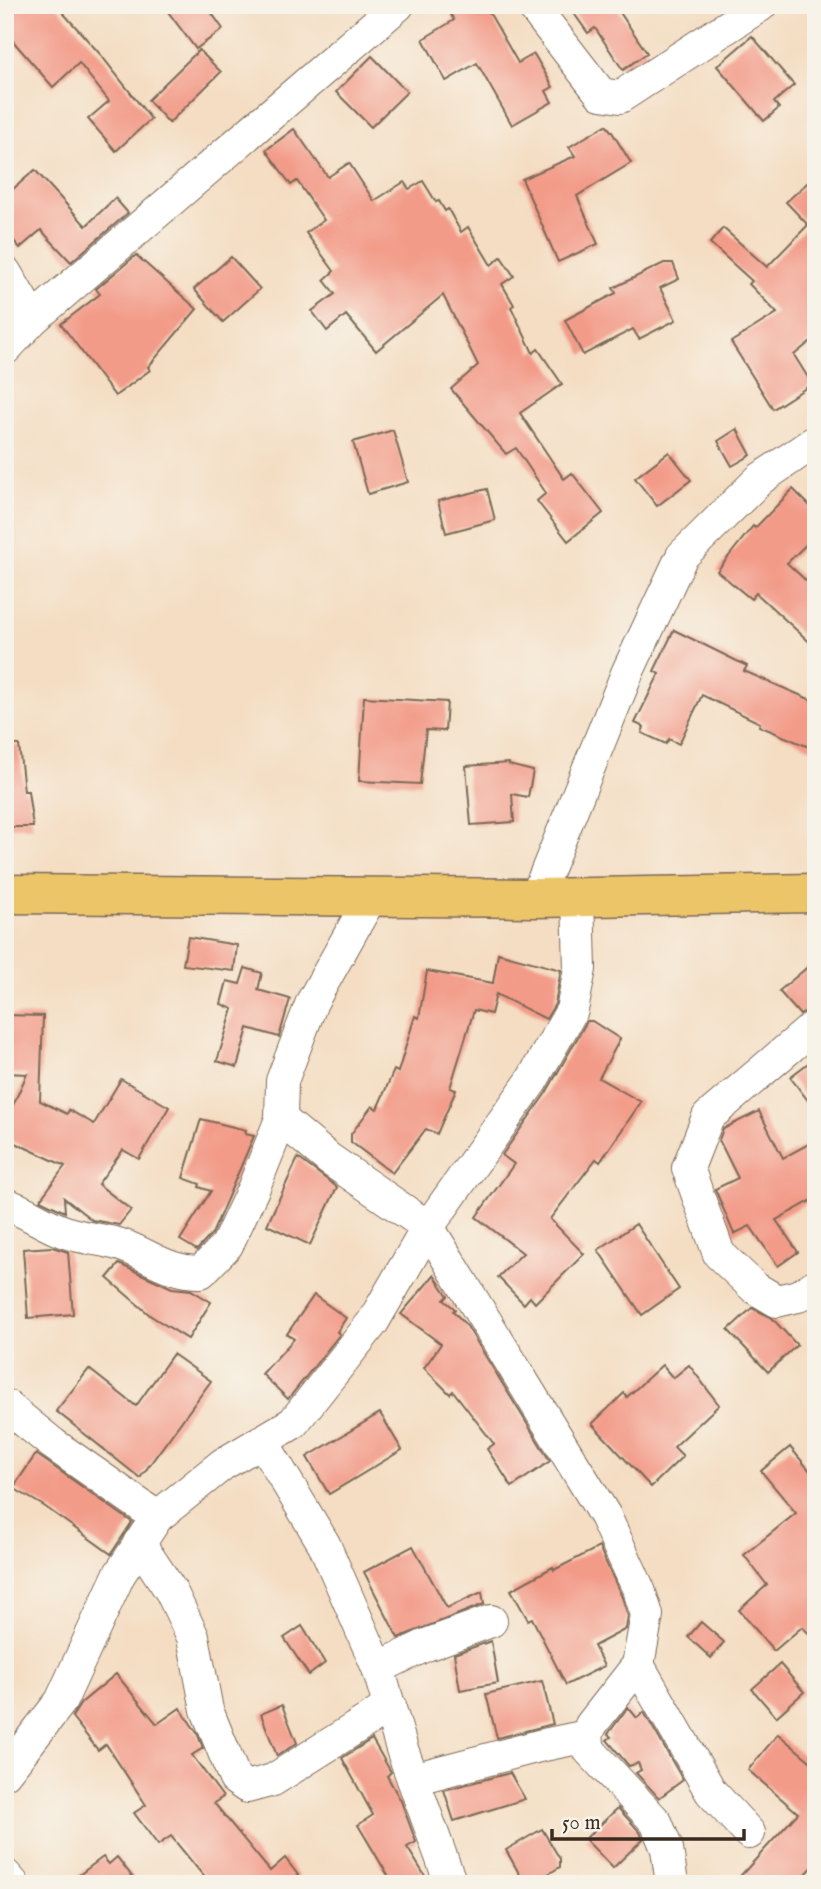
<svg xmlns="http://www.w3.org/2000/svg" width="821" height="1889" viewBox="0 0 821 1889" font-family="'IM FELL English',serif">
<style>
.building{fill:#f39b89}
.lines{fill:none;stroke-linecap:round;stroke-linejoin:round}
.minor-casing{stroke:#7c6957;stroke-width:34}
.major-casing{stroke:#7c6957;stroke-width:41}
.minor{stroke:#fff;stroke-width:32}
.major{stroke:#edc569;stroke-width:38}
</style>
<rect width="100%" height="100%" fill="#f7f3e8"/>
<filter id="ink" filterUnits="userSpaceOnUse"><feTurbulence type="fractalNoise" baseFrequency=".0143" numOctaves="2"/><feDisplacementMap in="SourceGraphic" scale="14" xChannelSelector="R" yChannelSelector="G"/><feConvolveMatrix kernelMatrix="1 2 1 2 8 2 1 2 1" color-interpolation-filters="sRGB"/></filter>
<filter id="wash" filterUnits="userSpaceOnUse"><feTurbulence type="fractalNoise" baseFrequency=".00686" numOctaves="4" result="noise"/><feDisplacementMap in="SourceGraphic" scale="28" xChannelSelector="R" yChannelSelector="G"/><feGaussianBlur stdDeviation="1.57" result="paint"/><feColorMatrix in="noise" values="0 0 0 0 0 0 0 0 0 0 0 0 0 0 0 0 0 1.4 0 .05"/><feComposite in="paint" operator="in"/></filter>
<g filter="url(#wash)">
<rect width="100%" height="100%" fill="#f4ddc2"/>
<g id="blocks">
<!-- building -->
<g class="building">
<path d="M5 5H56L100 54 151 119 116 151 88 119 109 101 79 63 53 87 5 32Z"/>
<path d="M163 5H206L223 29 196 49Z"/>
<path d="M445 5H485L518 63 534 54 553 87 546 91 552 102 512 125 477 63 446 81 423 39 454 20Z"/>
<path d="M568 5H627L619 11 647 53 623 70 595 28 588 33Z"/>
<path d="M752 36 794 85 774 102 779 108 764 121 717 66Z"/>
<path d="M199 50 221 72 169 123 148 100Z"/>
<path d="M372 56 407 92 371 127 336 92Z"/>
<path d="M606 125 612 132 631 163 577 196 598 244 558 262 522 179 575 156 569 147Z"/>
<path d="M294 129 328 177 349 163 374 201 404 182 409 189 423 181 436 202 439 201 445 211 448 209 461 232 468 227 491 265 501 257 514 276 502 284 514 305 511 307 533 353 538 349 562 384 520 413 564 479 572 473 603 513 568 541 537 501 546 493 516 448 506 454 451 389 478 365 443 295 376 351 346 315 327 331 312 311 335 294 324 280 334 271 306 233 324 220 297 181 291 185 266 150Z"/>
<path d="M35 170 86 226 115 198 128 213 71 262 41 230 20 248 5 231V196Z"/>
<path d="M816 175V337L794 355 812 384 773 409 731 342 777 313 749 284 752 281 710 243 723 228 767 267 808 225 786 202Z"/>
<path d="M136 255 197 309 148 367 150 370 115 396 61 324 100 294 96 289Z"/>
<path d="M231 257 260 289 223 322 194 289Z"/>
<path d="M664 263H673L679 279 660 288 676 320 639 339 633 329 583 355 565 320 616 293 613 288Z"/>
<path d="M737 429 751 455 732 466 718 441Z"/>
<path d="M393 430 408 482 368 494 353 442Z"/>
<path d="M669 452 691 480 657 506 635 478Z"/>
<path d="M487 489 495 520 446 533 438 501Z"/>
<path d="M793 489 816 512V535L787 563 816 590V648L756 593 751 599 717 571 753 526 755 528Z"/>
<path d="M674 630 747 666 744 671 816 702V750L759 726 760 723 702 695 679 744 669 739 666 744 642 733 644 727 635 723 659 674 654 671Z"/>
<path d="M364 697 447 702 445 731 426 730 420 784 359 781Z"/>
<path d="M5 745H19L24 791H28L33 827H5Z"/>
<path d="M509 763V765L533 771 528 797 512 794 514 822 471 825 466 766Z"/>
<path d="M188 937 237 945 234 971 183 965Z"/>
<path d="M498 953 561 970 555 1004 546 1019 496 994 491 1014 474 1010 450 1088 456 1090 437 1134 426 1129 392 1173 351 1142V1134L372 1106 377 1109 394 1070 398 1072 415 1016 419 1018 427 971 493 983Z"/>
<path d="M816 960V1007L800 1015 779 991Z"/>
<path d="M245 968 262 973 258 990 290 999 279 1037 248 1028 237 1067 217 1061 233 1009 221 1004 227 981 240 984Z"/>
<path d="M5 1015 43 1016 40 1101 67 1114 69 1110 94 1124 121 1079 169 1107 139 1159 123 1150 98 1184 131 1210 119 1225 92 1220 64 1198 65 1212 40 1200 65 1166 5 1138V1123L27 1074 5 1073Z"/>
<path d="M587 1021H592L620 1039 599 1078 641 1102 600 1162 596 1159 550 1219 584 1254 535 1303 530 1297 524 1304 498 1277 523 1253 476 1217 514 1164 502 1155 546 1093Z"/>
<path d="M816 1057V1111L790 1077Z"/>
<path d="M759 1111 783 1158 816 1140V1198L776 1220 798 1252 778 1266 750 1226 734 1234 715 1189 738 1178 719 1140 723 1129Z"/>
<path d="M201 1119 246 1130 245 1134 254 1136 212 1234 197 1250 180 1240 211 1191 199 1187 200 1184 183 1178Z"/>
<path d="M298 1158 337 1187 310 1245 267 1225Z"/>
<path d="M636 1224 679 1289 642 1315 598 1250Z"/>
<path d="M52 1247 68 1252 73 1314 28 1318 23 1249Z"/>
<path d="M119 1264 172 1288 191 1290 211 1302 188 1339 151 1316 107 1278Z"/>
<path d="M434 1275 448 1296 444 1300 455 1309 453 1311 467 1326 550 1461 512 1487 487 1449 494 1444 453 1391 450 1394 424 1368 441 1344 401 1314Z"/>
<path d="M314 1295 346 1318 337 1332 340 1334 288 1399 262 1374 294 1339 287 1334Z"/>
<path d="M752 1308 771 1317 797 1345 768 1372 728 1330Z"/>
<path d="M173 1354 211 1381 140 1478 56 1411 89 1369 136 1406Z"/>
<path d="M662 1365 673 1378 689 1365 719 1405 674 1447 683 1456 651 1487 592 1424 624 1393 627 1397Z"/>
<path d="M380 1413 402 1450 329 1494 307 1457Z"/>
<path d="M790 1447 816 1478V1640L802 1627 774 1651 739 1610 767 1585 744 1555 796 1513 761 1471Z"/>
<path d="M36 1454 132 1522 111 1554 44 1506 13 1488Z"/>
<path d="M413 1546 447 1608 482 1592 484 1604 398 1638 364 1572Z"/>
<path d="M599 1547 622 1597 628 1616 626 1629 594 1646 604 1666 566 1685 532 1618 528 1620 511 1590 553 1567 554 1570Z"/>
<path d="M701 1622 724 1642 711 1658 688 1637Z"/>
<path d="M302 1626 325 1663 309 1675 284 1638Z"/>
<path d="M491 1641 498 1683 460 1690 454 1654Z"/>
<path d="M780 1664 804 1692 776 1717 752 1689Z"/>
<path d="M116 1674 157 1724 180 1708 197 1733 203 1748 192 1755 223 1797 214 1803 270 1871 285 1858 305 1884H210L171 1836 158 1845 134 1813 146 1805 106 1744 98 1750 72 1717 81 1703Z"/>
<path d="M542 1681 553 1724 497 1738 486 1694Z"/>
<path d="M282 1705 297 1743 277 1756 261 1714Z"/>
<path d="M628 1707 637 1718 644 1712 683 1780 659 1798 636 1773 641 1770 638 1763 629 1766 607 1740 611 1737 608 1734Z"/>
<path d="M778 1734 816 1766V1863L797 1884H733L798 1813 748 1770Z"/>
<path d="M372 1739 391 1772 387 1776 401 1801 416 1842 407 1847 430 1884H393L358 1825 373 1815 342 1758Z"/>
<path d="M510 1773 525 1799 454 1821 444 1790Z"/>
<path d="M618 1808 640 1832 643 1839 613 1868 585 1839Z"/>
<path d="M542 1829 560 1859V1867L531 1884H525L506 1850Z"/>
<path d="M103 1857 109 1864 117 1857 138 1884H67Z"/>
</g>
</g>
</g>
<g filter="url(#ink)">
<use href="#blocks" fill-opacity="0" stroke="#7c6957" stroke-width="2"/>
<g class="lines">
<!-- minor casing -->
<g class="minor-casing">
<g id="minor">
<path d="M532 5 601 94 620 97 761 5"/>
<path d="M5 272 33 319"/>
<path d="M5 349 33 319 398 5"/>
<path d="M371 897 312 1002 282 1081 281 1119 329 1159 428 1227 605 1516 639 1590 647 1615 638 1665 591 1725 587 1736 589 1750 656 1822 667 1849 672 1884"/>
<path d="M536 898 628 671 682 556 760 479 816 441"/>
<path d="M816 1025 708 1117 688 1168 719 1254 755 1288 777 1301 798 1296 816 1285"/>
<path d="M5 1204C27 1211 44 1225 65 1232 84 1239 105 1239 124 1246 151 1256 170 1273 201 1272L227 1245 254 1187 281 1119"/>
<path d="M5 1405 53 1444 157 1517"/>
<path d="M262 1441 324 1544 378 1668 402 1749 451 1884"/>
<path d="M139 1543 171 1591 193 1637 207 1710 235 1779 247 1787 273 1780 390 1706"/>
<path d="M638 1665 711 1792 749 1833"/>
<path d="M378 1668 426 1645 491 1621"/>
<path d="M5 1773 61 1701 119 1575 157 1517 223 1464 293 1423 373 1322 428 1227 531 1082 572 1010 580 969 578 897"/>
<path d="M413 1779 539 1746 587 1736"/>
<path d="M5 1875 13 1884"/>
</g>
</g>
<!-- major casing -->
<g class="major-casing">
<path id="major" d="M5 894 536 898 816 893"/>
</g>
<!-- minor -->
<use href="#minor" class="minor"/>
<!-- major -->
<use href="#major" class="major"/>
</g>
</g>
<!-- margin -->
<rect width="821" height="1889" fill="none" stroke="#f7f3e8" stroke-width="28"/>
<!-- scale -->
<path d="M552 1829v10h192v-10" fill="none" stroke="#3b2a1e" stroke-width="3.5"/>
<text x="562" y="1829" font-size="21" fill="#3b2a1e" stroke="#f7f3e8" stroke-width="5" paint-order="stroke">50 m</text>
</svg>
